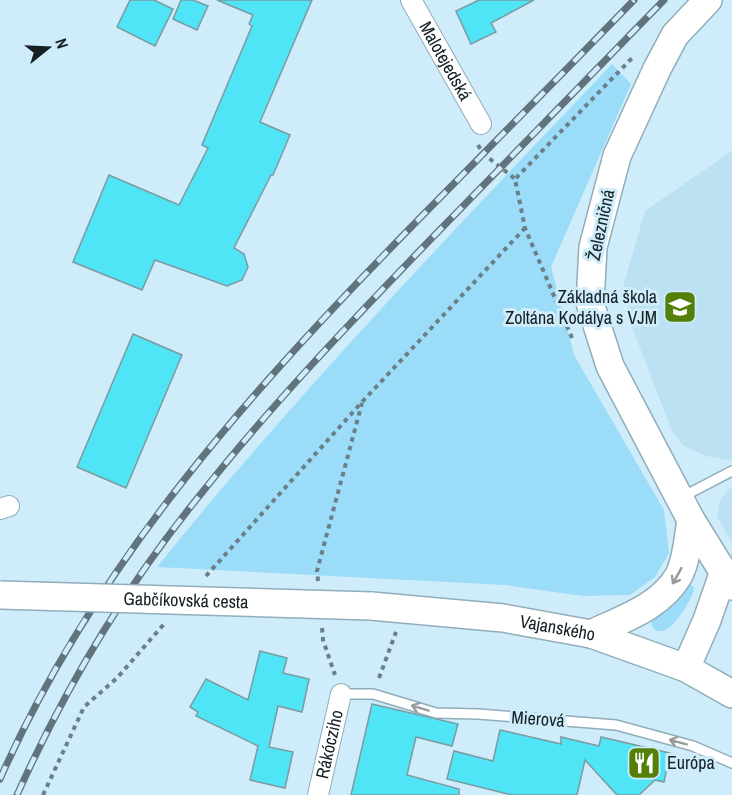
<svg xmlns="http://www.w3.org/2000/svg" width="732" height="795" viewBox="0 0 732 795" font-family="'Archivo Narrow',sans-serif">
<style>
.built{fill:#bce1f2}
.green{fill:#9bdcf8}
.building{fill:#50e4f7;stroke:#7b9ba0;stroke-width:1.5}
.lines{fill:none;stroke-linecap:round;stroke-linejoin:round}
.lane-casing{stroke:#91adba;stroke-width:12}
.street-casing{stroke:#91adba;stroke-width:22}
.secondary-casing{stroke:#91adba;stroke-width:30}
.path{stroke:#6b7f88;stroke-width:4;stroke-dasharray:4.5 4.5;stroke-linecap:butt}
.lane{stroke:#fff;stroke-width:9}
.street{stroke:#fff;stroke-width:20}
.secondary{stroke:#fff;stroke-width:27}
.rail-casing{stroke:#61737c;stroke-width:7}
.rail{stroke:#ceecf9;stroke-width:4.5;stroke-dasharray:14;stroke-linecap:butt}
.secondary-bridge-casing{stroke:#91adba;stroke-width:30;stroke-linecap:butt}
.secondary-bridge{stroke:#fff;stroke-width:27}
.oneway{stroke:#969b9d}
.labels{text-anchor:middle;stroke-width:6;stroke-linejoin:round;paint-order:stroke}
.street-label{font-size:18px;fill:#152025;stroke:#ceecf9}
.poi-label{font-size:18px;fill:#152025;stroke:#ceecf9;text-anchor:end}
</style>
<rect width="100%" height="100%" fill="#ceecf9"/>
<!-- built -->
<g class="built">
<path d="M732 151V461L706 456 683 445 672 431 632 327 623 287 645 211Z"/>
<path d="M732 486V543L717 516 720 500Z"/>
</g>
<!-- green -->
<g class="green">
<path d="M612 64 631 84 551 267 574 355 664 510 669 553 655 577 630 595 583 596 505 585 157 567C299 391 456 228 612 64Z"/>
<path d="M689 583 694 587C694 597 676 624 667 629 663 631 662 631 657 631L652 627 651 620 683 585Z"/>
</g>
<!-- building -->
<g class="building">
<path d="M130 0H154L173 9 155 46 117 27Z"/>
<path d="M181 0H193L208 6 197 30 173 19Z"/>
<path d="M217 0H312L260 122 290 135 273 175H271L234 248 244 254 248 267 242 280 227 286 155 260 142 290 73 262 109 175 179 205 208 148 202 145 252 26 249 24 253 15Z"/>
<path d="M479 0H534L491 23 496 32 471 44 456 11Z"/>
<path d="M133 334 182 355 126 488 77 467Z"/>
<path d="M260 651 287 658 283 673 309 679 302 712 278 706 269 747 293 752 285 788 250 780 258 746 196 716 198 712 190 707 206 679 248 700Z"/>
<path d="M372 704 458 724 452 746 416 737 407 775 459 789V795H351Z"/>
<path d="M500 730 561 744V737L599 746 601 737 670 753 664 782 655 780 639 795H617L585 760 577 795H512L447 779 454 751 493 761Z"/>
</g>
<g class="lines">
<!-- lane casing -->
<g class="lane-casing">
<g id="lane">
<path d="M682 497 732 471"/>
<path d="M341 694H373L436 713 478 714 616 725 693 746 732 763"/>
</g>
</g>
<!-- street casing -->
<g class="street-casing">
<g id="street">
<path id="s1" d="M411 0 481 124"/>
<path d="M0 509 9 506"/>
<path id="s2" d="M318 795 341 694"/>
</g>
</g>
<!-- secondary casing -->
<g class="secondary-casing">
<g id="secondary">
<path d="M708 0 675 35 657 69 617 156 593 247 590 303 610 366 691 520 732 586"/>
<path id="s3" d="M371 606 503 618 591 634 686 668 732 694"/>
<path d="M591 634C622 619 661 607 679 575 687 559 688 537 691 520"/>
<path d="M686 668 707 620 723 574"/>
</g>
</g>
<!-- path -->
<g class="path">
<path d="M478 145C486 159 503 168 515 179"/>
<path d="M572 338 525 228 515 179 633 57"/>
<path d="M206 576 362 402 525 228"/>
<path d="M318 581 317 571 362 403"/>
<path d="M322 628 323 640 335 675"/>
<path d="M379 678 396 632"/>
<path d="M43 795 84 707 117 678 164 624"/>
</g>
<!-- lane -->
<use href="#lane" class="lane"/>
<!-- street -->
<use href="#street" class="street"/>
<!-- secondary -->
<use href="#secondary" class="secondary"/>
<!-- rail casing -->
<g class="rail-casing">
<g id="rail">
<path d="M0 779C97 560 252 390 417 221 490 147 562 74 634 0"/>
<path d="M17 795C65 688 126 586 200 495 271 405 350 323 429 241 507 161 586 80 664 0"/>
</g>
</g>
<!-- rail -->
<use href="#rail" class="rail"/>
<!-- secondary-bridge casing -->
<g class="secondary-bridge-casing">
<g id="secondary-bridge">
<path id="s4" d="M0 595 371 606"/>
</g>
</g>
<!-- secondary-bridge -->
<use href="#secondary-bridge" class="secondary-bridge"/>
</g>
<!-- one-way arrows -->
<defs><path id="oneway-shaft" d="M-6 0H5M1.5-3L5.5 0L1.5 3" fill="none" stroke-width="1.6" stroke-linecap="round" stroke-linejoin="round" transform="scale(1.5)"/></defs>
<g class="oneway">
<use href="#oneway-shaft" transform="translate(677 576) rotate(119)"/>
<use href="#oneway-shaft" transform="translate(420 708) rotate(-163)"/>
<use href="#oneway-shaft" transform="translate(678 742) rotate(-165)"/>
</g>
<!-- icons -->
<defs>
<g id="school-square" transform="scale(1.725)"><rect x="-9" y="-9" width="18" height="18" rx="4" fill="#548009" stroke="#ceecf9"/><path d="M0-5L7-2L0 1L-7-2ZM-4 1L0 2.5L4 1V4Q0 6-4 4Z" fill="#fff"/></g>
<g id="restaurant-square" transform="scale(1.725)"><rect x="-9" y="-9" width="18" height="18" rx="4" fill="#548009" stroke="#ceecf9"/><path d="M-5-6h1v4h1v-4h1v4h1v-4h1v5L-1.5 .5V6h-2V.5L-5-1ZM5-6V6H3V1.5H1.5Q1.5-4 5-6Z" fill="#fff"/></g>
</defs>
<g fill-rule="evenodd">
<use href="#school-square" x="680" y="307"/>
<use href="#restaurant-square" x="644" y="763"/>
</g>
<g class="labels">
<!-- street labels -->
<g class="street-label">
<text dy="6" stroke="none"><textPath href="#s1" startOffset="70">Malotejedská</textPath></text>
<text transform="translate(601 225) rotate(-78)" y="6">Železničná</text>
<text dy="6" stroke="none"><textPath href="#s4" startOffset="186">Gabčíkovská cesta</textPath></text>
<text dy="6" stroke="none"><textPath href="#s3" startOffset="188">Vajanského</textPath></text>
<text transform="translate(538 719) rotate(4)" y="6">Mierová</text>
<text dy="6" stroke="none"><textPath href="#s2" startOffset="52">Rákócziho</textPath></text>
</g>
<!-- poi labels -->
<g class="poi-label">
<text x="657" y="303">Základná škola<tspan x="657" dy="21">Zoltána Kodálya s VJM</tspan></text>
<text x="667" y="769" text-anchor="start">Európa</text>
</g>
</g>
<!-- north arrow -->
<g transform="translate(48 48) rotate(72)" stroke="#ceecf9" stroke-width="4.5" paint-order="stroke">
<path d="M0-4.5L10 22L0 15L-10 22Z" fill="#152025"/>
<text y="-9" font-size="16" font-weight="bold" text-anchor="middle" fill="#152025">N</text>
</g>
</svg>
